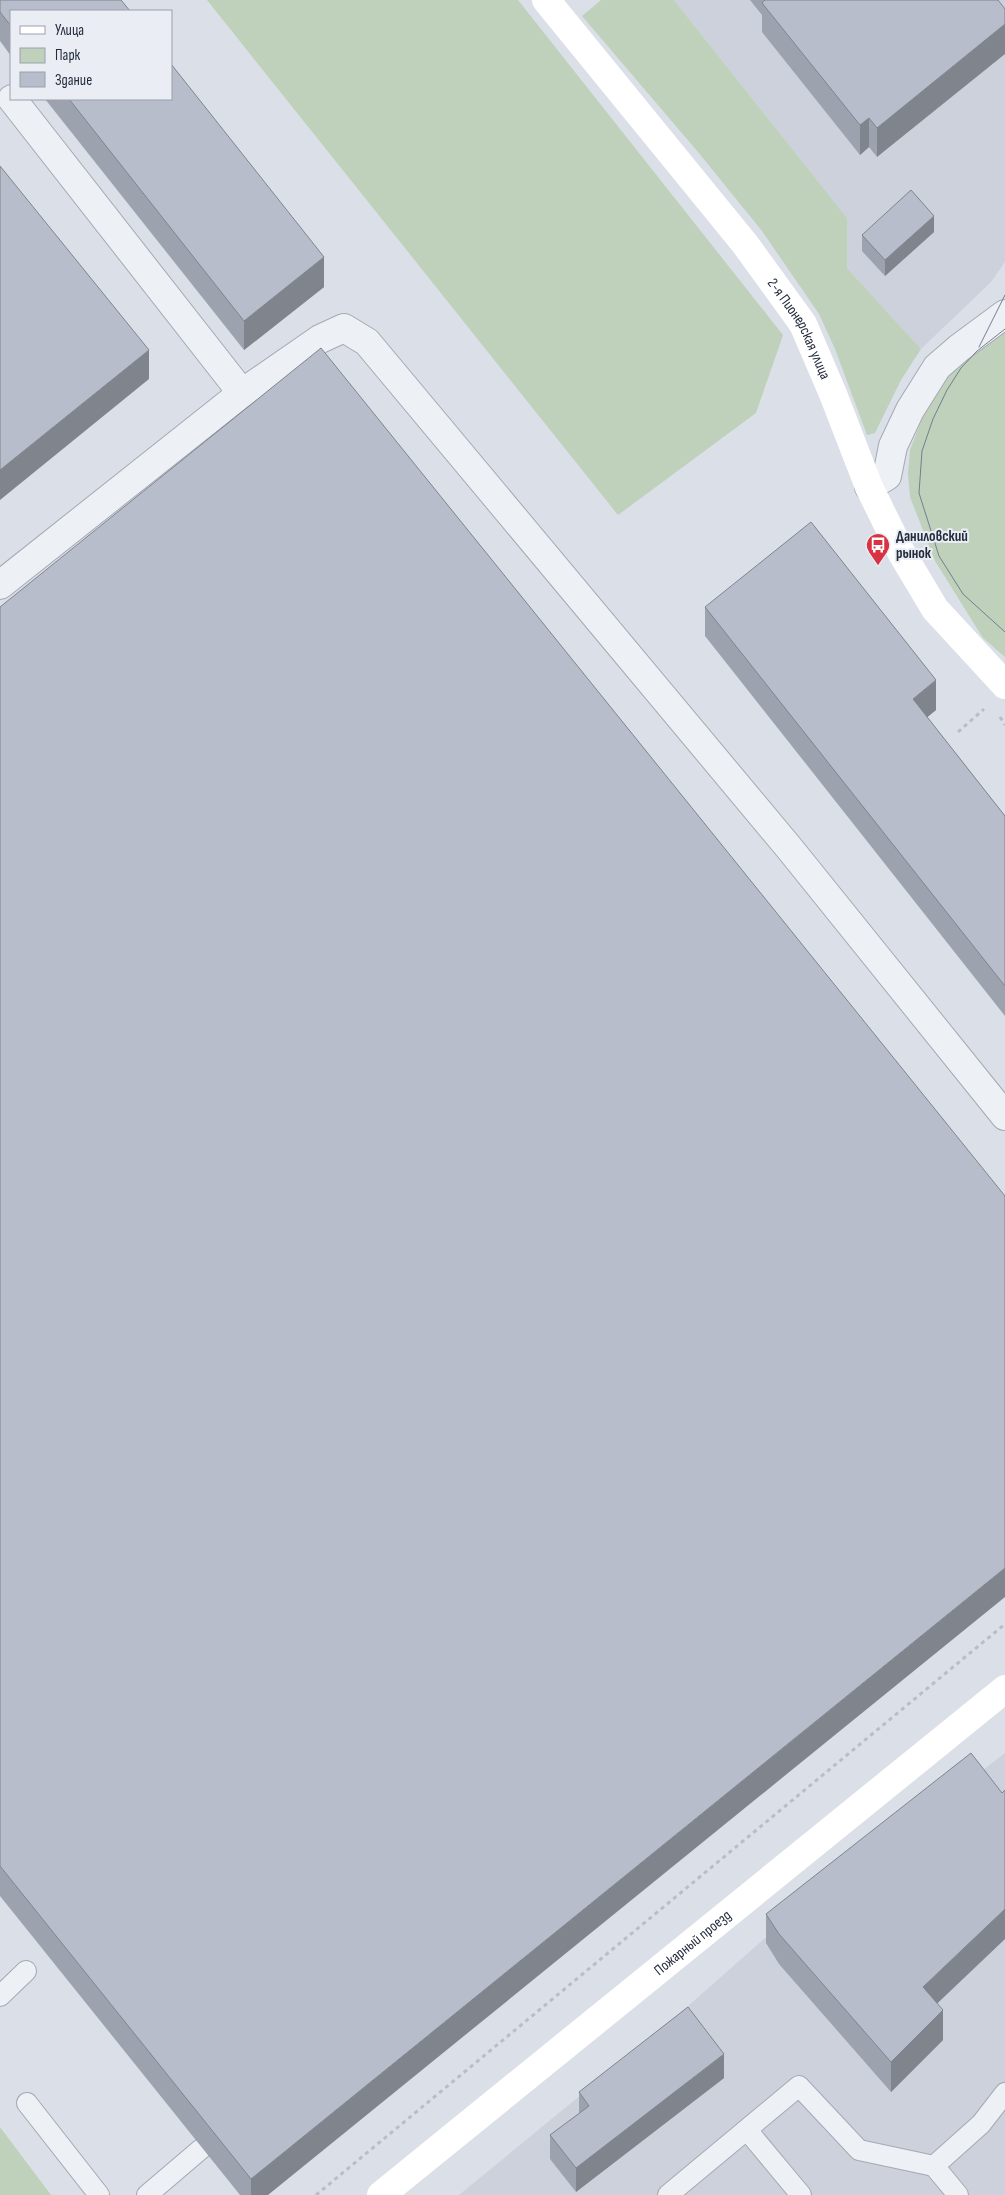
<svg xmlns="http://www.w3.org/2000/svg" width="1005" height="2195" viewBox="0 0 1005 2195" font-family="'Sofia Sans Condensed',sans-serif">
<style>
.built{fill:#ccd1dc}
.green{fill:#bfd1bb}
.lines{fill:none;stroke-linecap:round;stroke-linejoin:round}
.lane-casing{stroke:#a4a9b4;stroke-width:22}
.street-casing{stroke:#a4a9b4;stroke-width:30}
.path{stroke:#b9bdc5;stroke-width:3;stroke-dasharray:4 4;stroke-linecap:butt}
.lane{stroke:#edf0f5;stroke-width:20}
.street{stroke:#edf0f5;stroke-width:28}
.secondary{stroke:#fff;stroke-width:28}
.tram{stroke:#737d91;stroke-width:1}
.wall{fill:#9da3ae}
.shaded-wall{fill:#80848d}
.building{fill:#b7bdca;stroke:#80848d}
.labels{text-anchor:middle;stroke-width:4;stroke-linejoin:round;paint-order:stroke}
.street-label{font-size:15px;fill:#242c3d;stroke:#eaeef4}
.poi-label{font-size:15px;font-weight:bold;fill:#242c3d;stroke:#eaeef4;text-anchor:start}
</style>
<rect width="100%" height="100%" fill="#dbdfe7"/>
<!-- built -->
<g class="built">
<path d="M674 0H1005V262L991 282 921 349 847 268V218Z"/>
<path d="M1005 1753V2195H459L671 2021 764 1939Z"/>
</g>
<!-- green -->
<g class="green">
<path d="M207 0H518L783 335 756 413 618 515Z"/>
<path d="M601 0H674L847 218V268L921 349 901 380 875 433 867 435 835 349 819 314 762 231 698 152 582 16Z"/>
<path d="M1005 322V657L983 638 935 561 910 497 908 474 910 450 923 416 938 389 956 364Z"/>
<path d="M0 2127 51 2195H0Z"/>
</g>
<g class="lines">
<!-- lane casing -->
<g class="lane-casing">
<g id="lane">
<path d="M0 1996 26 1971"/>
<path d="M27 2103 99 2195"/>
<path d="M747 2130 801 2195"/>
<path d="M934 2166 958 2195"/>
<path d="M147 2195 201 2149"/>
<path d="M668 2195 799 2086 859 2150 934 2166 981 2124 1005 2093"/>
</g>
</g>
<!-- street casing -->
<g class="street-casing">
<g id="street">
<path d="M12 99 242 393"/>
<path d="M869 487 887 476 893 446 910 410 937 367 959 348 1005 314"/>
<path d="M0 585 242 393 320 339 344 328 367 342 790 849 1005 1116"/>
</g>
</g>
<!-- path -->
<g class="path">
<path d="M1000 717 1005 725"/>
<path d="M958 732 984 709"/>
<path d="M316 2195 1005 1624"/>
</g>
<!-- lane -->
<use href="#lane" class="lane"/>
<!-- street -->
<use href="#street" class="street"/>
<!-- secondary -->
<g class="secondary">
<path id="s1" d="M546 0 745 244 803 324 833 394 869 487 901 552 935 609 1005 685"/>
<path id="s2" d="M381 2195 1005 1689"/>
</g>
<!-- tram -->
<g class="tram">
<path d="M1005 329 977 351 961 368 947 390 933 419 922 451 919 493 939 556 963 594 1005 632"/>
<path d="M979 347 1005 295"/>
</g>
</g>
<!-- wall -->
<g class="wall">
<path d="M0 0 11 11V56L0 41Z"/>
<path d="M750 0H998L877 157 869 147 860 155 762 32V15Z"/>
<path d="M45 99H171L324 287 244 350Z"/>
<path d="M934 232 885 276 862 251V235Z"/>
<path d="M0 607 268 2195H240L0 1896Z"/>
<path d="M705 607 936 710 927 717 1005 816V1016L705 636Z"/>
<path d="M766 1914 937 2003 943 2040 891 2092 779 1964 766 1943Z"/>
<path d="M724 2078 576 2192 550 2159V2135L579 2114V2092Z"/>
</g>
<!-- shaded-wall -->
<g class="shaded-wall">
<path d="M1005 24V54L877 157V128Z"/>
<path d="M869 118V147L860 155V125Z"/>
<path d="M934 216V232L885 276V260Z"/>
<path d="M324 257V287L244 350V321Z"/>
<path d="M149 350V379L0 500V470Z"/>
<path d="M936 680V710L913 729V699Z"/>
<path d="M1005 1568V1597L268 2195H251V2179Z"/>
<path d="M1005 1909V1939L923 2017V1987Z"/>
<path d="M943 2010V2040L891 2092V2062Z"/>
<path d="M724 2054V2078L576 2192V2168Z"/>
</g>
<!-- building -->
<g class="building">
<path d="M0 0H121L130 11H11V26L0 12Z"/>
<path d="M765 0H998L1005 9V24L877 128 869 118 860 125 762 3Z"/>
<path d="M171 64 324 257 244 321 69 99H171Z"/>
<path d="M0 166 149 350 0 470Z"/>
<path d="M911 190 934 216 885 260 862 235Z"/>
<path d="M321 348 1005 1196V1568L251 2179 0 1866V607Z"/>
<path d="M811 522 936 680 913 699 1005 816V986L705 607Z"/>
<path d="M971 1753 1002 1793 1005 1790V1909L923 1987 943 2010 891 2062 779 1934 766 1914Z"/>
<path d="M688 2007 724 2054 576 2168 550 2135 589 2106 579 2092Z"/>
</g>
<!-- icons -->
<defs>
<g id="bus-pin" transform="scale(1.25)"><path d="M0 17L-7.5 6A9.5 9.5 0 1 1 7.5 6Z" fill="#d83343" stroke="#eaeef4"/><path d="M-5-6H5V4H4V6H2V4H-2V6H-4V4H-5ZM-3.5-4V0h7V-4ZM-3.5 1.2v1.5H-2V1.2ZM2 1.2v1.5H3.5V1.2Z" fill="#fff"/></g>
</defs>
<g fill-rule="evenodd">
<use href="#bus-pin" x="878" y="545"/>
</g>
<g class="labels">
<!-- street labels -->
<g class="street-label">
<text dy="5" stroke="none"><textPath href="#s1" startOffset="416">2-я Пионерская улица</textPath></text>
<text dy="5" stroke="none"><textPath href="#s2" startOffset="401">Пожарный проезд</textPath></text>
</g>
<!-- poi labels -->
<g class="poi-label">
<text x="896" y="541">Даниловский<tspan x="896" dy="17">рынок</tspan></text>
</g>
</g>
<!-- legend -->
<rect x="10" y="10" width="162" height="90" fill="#eaeef4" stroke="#9ba0ab"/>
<rect x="20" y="26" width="25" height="8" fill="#ffffff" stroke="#9ba0ab"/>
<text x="55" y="35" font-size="15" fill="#242c3d">Улица</text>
<rect x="20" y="48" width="25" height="15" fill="#bfd1bb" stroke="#9ba0ab"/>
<text x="55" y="60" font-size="15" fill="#242c3d">Парк</text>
<rect x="20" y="72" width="25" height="15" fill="#b7bdca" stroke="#9ba0ab"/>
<text x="55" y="85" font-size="15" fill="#242c3d">Здание</text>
</svg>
